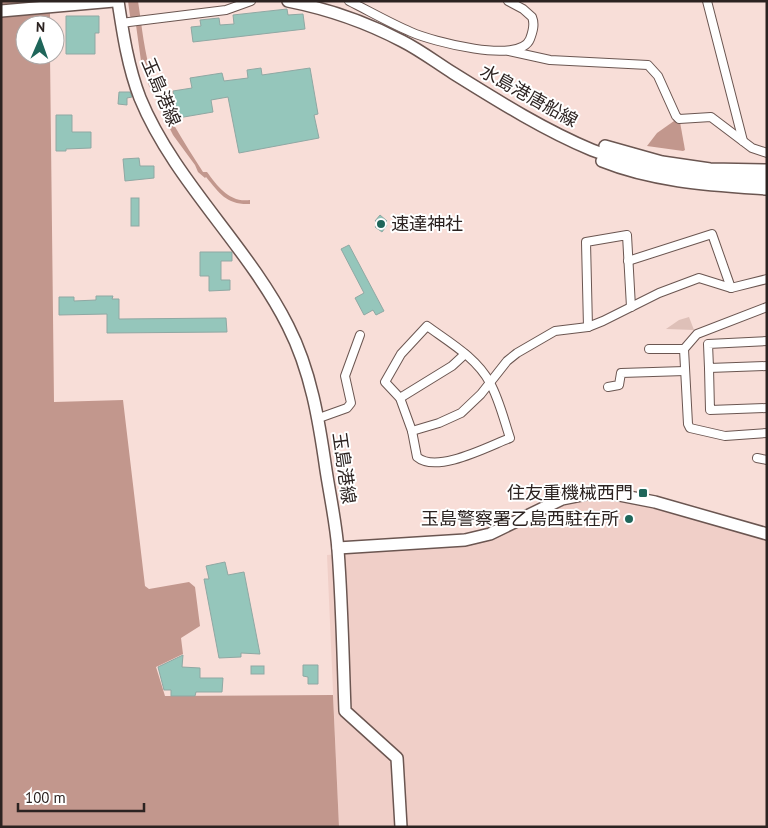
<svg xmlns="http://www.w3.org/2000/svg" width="768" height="828" viewBox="0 0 768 828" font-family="'PT Sans','Noto Sans JP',sans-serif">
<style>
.built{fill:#f0cfc8}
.green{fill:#dec0b8}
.water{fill:#c2978d}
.building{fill:#95c6bb;stroke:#8fa8a3}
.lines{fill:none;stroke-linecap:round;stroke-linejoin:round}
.street-casing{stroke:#6b5651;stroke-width:10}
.secondary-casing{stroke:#6b5651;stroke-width:14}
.street{stroke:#fff;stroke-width:8}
.secondary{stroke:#fff;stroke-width:11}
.poi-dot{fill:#1f665a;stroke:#fff;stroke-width:2}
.labels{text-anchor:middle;stroke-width:4;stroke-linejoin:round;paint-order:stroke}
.street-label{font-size:18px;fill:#2c2321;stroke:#fff}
.poi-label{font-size:18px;fill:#2c2321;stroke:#fff;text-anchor:end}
</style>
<rect width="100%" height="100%" fill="#f8ded8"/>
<!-- built -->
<path class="built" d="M587 498H613L767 538V827H339L327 555 465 544 492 538 516 528 563 503Z"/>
<!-- green -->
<path class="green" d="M689 317 694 330 666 329 679 320Z"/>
<!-- water -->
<g class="water">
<path d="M1 1H50V25H25V55H50L54 402 123 400 145 586 149 589 189 582 195 587 200 626 181 638 183 654 156 667 165 696 333 695 339 827H1Z"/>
<path d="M128 1H138C142 27 144 52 152 77 164 112 184 142 203 172H207C218 187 230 203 250 200V204C227 205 220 194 206 177L205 178 198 172 195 165 173 135 163 115 158 98 149 86 141 61 136 25 130 16Z"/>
<path d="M674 121 680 122 685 150 683 151 647 146 657 133Z"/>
</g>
<!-- building -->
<g class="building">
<path d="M287 9 288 15 303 14 305 29 193 42 191 27 201 26 200 20 219 18 220 25 234 24 233 15Z"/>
<path d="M66 16H99V33H95V54H66Z"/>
<path d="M261 68 262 75 310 68 318 114 314 115 319 138 239 153 228 97 211 100 213 112 178 118 173 91 192 88 190 78 222 73 224 81 248 78 247 70Z"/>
<path d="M119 92H130L132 97 127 98V105L118 104Z"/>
<path d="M56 115H72V132H91V148L66 149V151H56Z"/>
<path d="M139 158 140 166H154V178L125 181 123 159Z"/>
<rect x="131" y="198" width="8" height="28"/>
<path d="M380 215 387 221 385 223 387 225 382 232 375 227 378 223 375 221Z"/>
<path d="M349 245 384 311 376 315 373 310 364 315 355 298 364 293 341 249Z"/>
<path d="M200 252H232V261H221V280H230V290L209 291V276H200Z"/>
<path d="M96 296H113L112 299H119V319L226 318 227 332 107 333V314L59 315V297H74V301L96 300Z"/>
<path d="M225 562 228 575 244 572 260 654 241 653V657L219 658 204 579H209L206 566Z"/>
<path d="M183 655 182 667 200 668V678H223L222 692H196L195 696H171V690H164L158 667Z"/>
<path d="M303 665H318V684H308V677L303 676Z"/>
<rect x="251" y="666" width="13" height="8"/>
</g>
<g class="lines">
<!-- street casing -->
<g class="street-casing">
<g id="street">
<path d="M349 1C369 11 390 23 411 32 431 41 520 65 530 39 533 31 535 24 532 17L523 9 508 1"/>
<path d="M707 1 743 141"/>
<path d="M121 23 226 10 251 1"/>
<path d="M509 51 550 60 648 65 658 76 676 116 679 119 711 117 752 148 767 153"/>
<path d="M628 261 712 234 731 288"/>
<path d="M767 307 697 334 684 349 688 424 690 428 725 436 767 433"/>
<path d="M427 326C449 342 477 358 490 383 499 399 504 420 510 438 489 446 437 474 417 457L412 431 400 398 385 382 401 354Z"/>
<path d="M588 327 586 242 627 235 631 307"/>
<path d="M767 341 708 344 709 368 767 366"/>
<path d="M649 349H684"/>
<path d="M709 368 710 410 767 408"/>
<path d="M608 387 619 385 621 373 685 371"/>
<path d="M400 398 452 366 465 354"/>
<path d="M319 418 347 408 351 403 345 376 360 335"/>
<path d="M412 431 439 423 461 413 481 394 507 361 517 353 555 331 588 327 603 321 659 293 699 278 731 288 767 279"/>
<path d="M757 458 767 460"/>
</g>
</g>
<!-- secondary casing -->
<g class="secondary-casing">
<g id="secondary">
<path d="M118 1C123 34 128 67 140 98 174 181 248 246 288 326 311 371 319 421 326 470 330 496 336 523 338 550 342 603 343 657 345 711L397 758 401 827"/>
<path d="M288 1C328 9 366 22 402 41 420 50 437 63 453 73 498 101 544 130 592 150 647 172 708 178 767 179"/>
<path d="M1 11 114 1"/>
<path d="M605 146 662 162 710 169 767 170"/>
<path d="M602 161C654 182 711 185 767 189"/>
<path d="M338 548 465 540 490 534 562 499 587 494H614L655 502 767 534"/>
</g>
</g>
<!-- street -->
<use href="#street" class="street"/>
<!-- secondary -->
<use href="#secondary" class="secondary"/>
</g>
<!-- markers -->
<g class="poi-dot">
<circle cx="381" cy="224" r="5"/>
<rect x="638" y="488" width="10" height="10" rx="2.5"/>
<circle cx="629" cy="519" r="5"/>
</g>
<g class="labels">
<!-- street labels -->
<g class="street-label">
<text transform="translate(161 92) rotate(67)" y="6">玉島港線</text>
<text transform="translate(529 96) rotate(29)" y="6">水島港唐船線</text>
<text transform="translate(344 468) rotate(82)" y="6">玉島港線</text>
</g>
<!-- poi labels -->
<g class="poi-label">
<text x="391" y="230" text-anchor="start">速達神社</text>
<text x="633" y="499">住友重機械西門</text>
<text x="619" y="525">玉島警察署乙島西駐在所</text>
</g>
</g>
<!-- border -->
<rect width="768" height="828" fill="none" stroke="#2c2321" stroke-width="5"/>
<!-- north arrow -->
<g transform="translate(40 40) rotate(2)"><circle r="24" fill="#ffffff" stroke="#aba7a6"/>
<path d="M0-4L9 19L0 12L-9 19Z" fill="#1f665a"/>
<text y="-8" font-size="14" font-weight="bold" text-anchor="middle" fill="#2c2321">N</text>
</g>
<!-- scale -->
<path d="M18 803v8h126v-8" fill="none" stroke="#2c2321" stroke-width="2.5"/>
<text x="25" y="803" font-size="15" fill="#2c2321" stroke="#ffffff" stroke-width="4" paint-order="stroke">100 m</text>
</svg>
